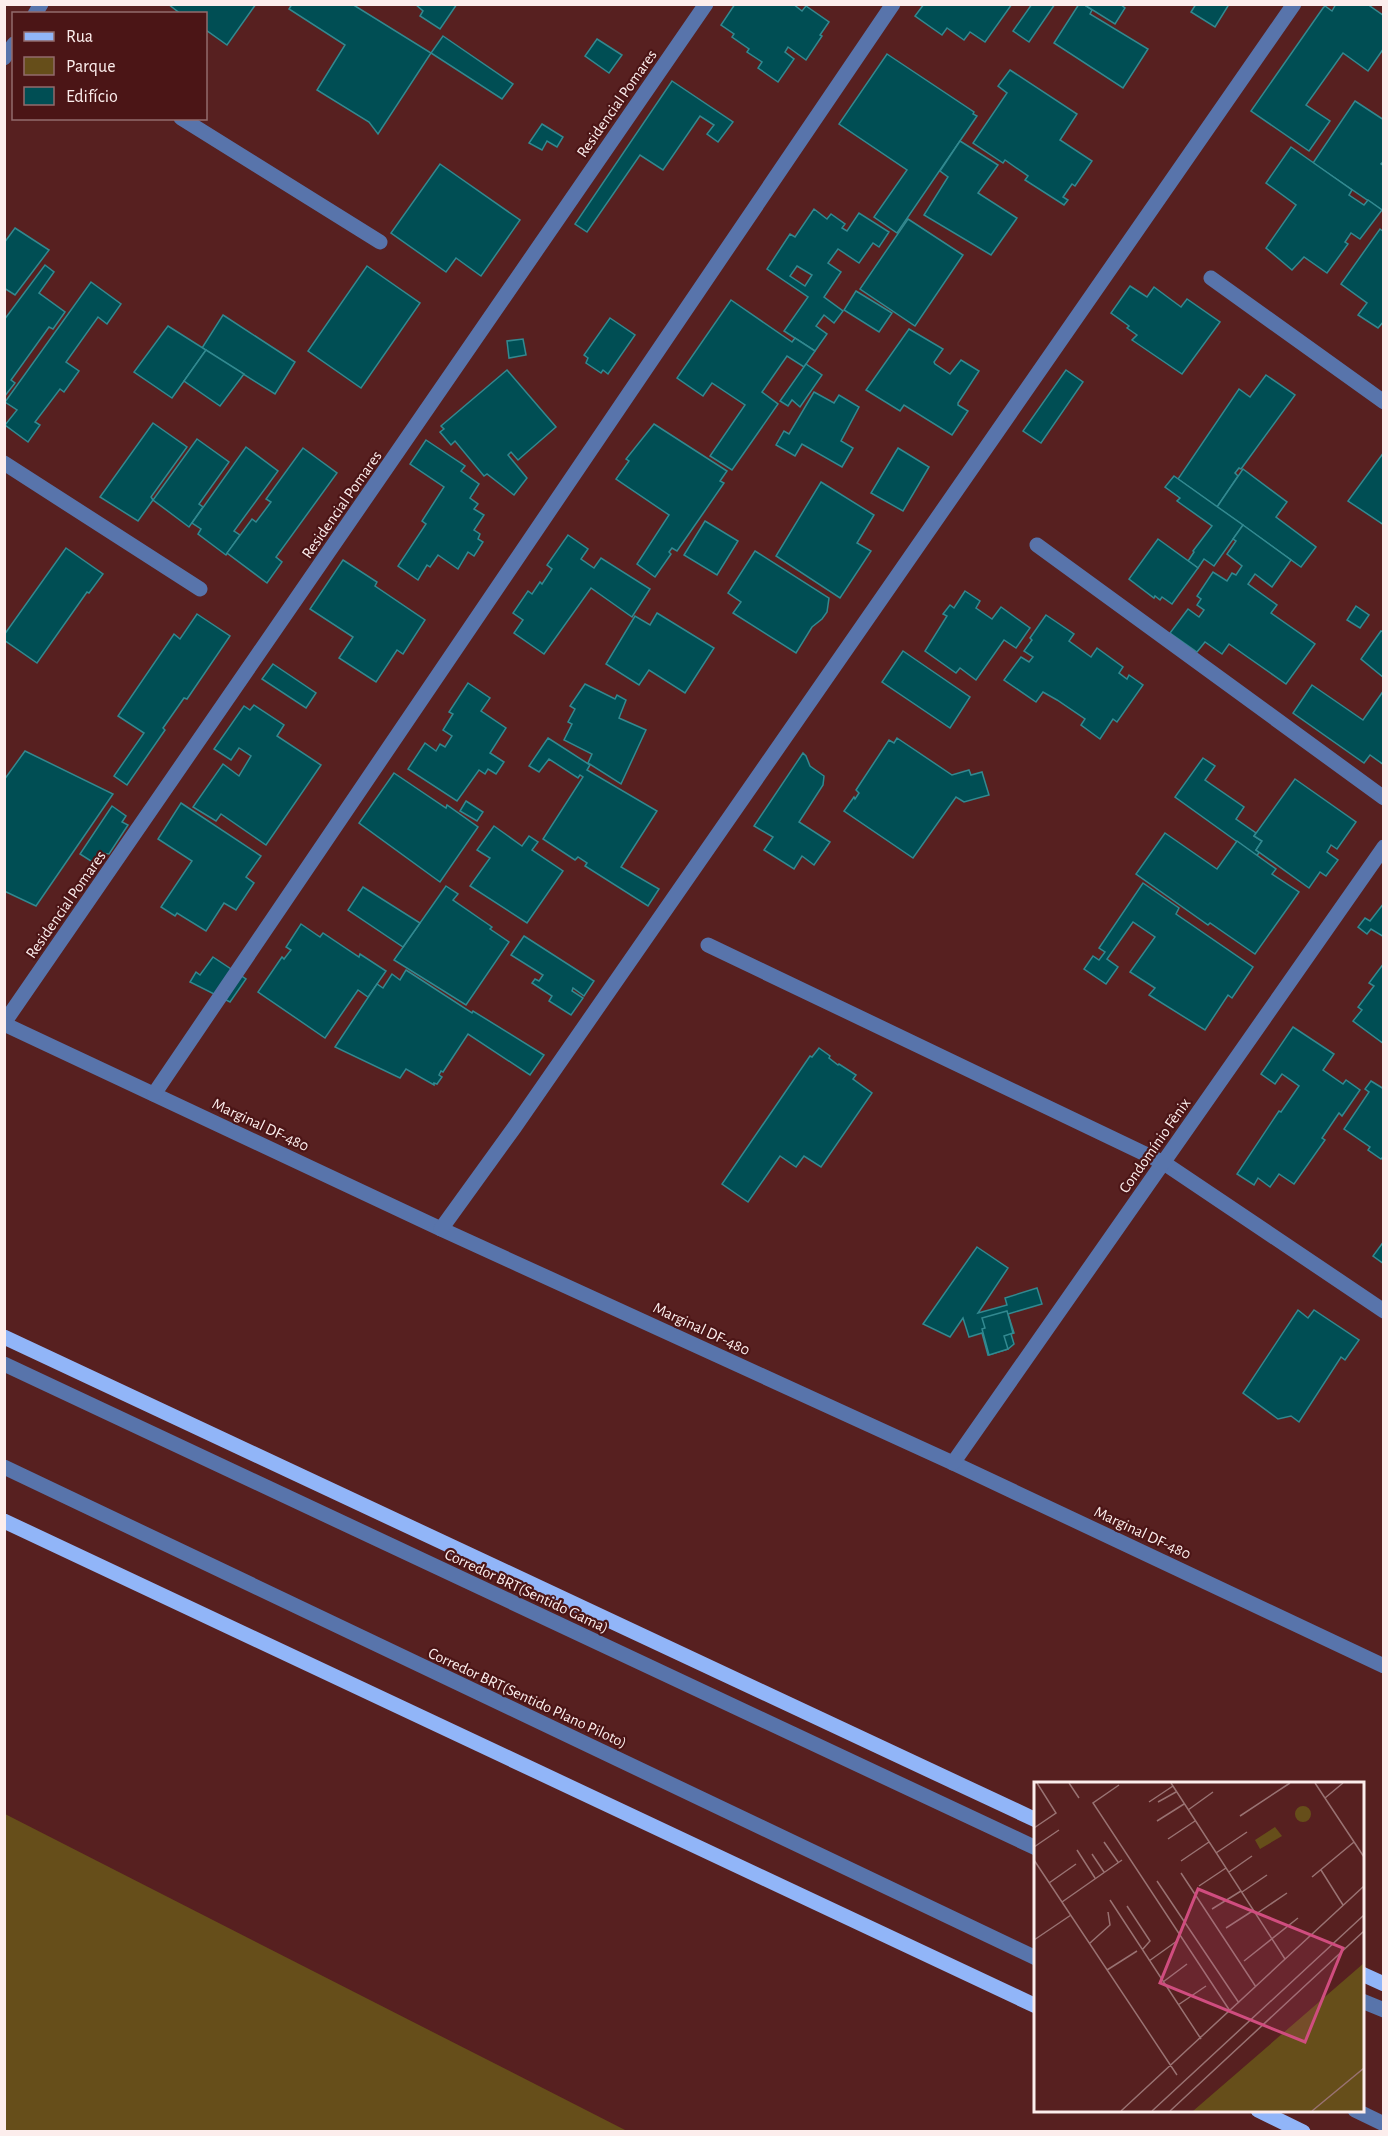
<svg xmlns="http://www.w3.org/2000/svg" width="1388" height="2136" viewBox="0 0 1388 2136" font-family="'Alegreya Sans',sans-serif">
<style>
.green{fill:#664e1a}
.building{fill:#004e54;stroke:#328990;stroke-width:1.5;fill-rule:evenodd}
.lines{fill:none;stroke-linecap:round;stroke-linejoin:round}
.minor{stroke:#5874ab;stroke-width:15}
.major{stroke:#91b5f8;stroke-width:15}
.labels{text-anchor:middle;stroke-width:4.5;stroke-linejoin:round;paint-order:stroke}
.street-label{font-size:16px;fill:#fcedec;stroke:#4b1516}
.inset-road{fill:none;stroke:#997272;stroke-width:1.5}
.view{fill:#d04d7f;fill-opacity:0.15;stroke:#d04d7f;stroke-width:3}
.inset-edge{fill:none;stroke:#fcedec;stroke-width:3}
</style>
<rect width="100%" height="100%" fill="#572020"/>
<!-- green -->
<path class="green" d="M4 1814H5L627 2131H5Z"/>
<!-- building -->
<g class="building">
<path d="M168 4H256L227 45 206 30V14H181Z"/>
<path d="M292 4H352L431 53 378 134 369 122 317 90 345 45 289 9Z"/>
<path d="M415 4H457L440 29 420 16 423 11Z"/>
<path d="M735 4H793L802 11 806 6 829 22 820 35 822 36 806 60 788 47 785 52 794 59 778 82 758 68 762 62 747 52 749 49 732 37 734 34 721 25Z"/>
<path d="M924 4H1012L985 42 970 32 964 40 947 28 942 35 915 16Z"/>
<path d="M1032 4H1055L1029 42 1013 31Z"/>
<path d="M1079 4H1083L1092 10 1090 14 1148 49 1123 88 1054 43Z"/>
<path d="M1083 4H1120L1125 8 1115 24Z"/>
<path d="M1196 4H1225L1228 6 1215 27 1191 12Z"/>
<path d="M1336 4H1367L1384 16V48L1368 71 1343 53 1306 105 1330 121 1309 151 1251 111 1323 8 1325 6 1332 11Z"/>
<path d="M443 36 513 84 502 99 431 53Z"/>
<path d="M597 39 622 55 609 73 585 56Z"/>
<path d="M887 54 974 112 973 114 977 116 897 233 874 217 907 170 839 124Z"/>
<path d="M1010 70 1077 114 1060 140 1092 161 1075 186 1072 184 1063 197 1068 200 1064 205 1025 180 1028 176 1005 160 1003 163 973 143 1007 93 998 86Z"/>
<path d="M672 81 733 122 718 142 707 134 714 125 700 116 663 170 640 155 587 232 575 224Z"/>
<path d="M1355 101 1384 120V161L1381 164 1384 166V208L1382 210 1313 163Z"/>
<path d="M542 124 563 137 557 147 547 141 542 150 529 143Z"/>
<path d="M960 141 998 165 978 193 1017 218 991 255 924 215 948 177 940 171Z"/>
<path d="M1291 147 1352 190 1349 195 1364 205 1368 200 1382 210 1360 239 1351 233 1345 242 1348 244 1327 273 1304 257 1292 270 1266 248 1296 205 1266 183Z"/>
<path d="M440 164 520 220 481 276 456 258 446 272 391 233Z"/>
<path d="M814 209 827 219 831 214 845 224 842 228 847 231 859 213 889 232 879 247 873 243 859 263 838 249 828 263 841 272 824 297 843 311 834 323 824 315 816 326 827 334 815 351 784 331 808 297 767 269 790 234 795 237ZM797 266 812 275 805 286 790 276Z"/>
<path d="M908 219 963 255 915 326 860 289Z"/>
<path d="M15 228 49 250 15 295 4 288V243Z"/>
<path d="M1380 229 1384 232V321L1378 328 1358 315 1367 303 1341 284Z"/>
<path d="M45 265 54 272 39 293 65 312 53 329 49 327 11 380 15 383 4 397V320Z"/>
<path d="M367 266 420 303 361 388 308 351Z"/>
<path d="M91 282 121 304 107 324 98 317 66 362 79 371 64 392 60 389 35 422 40 425 28 442 5 425 17 410 5 402Z"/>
<path d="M1130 286 1147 297 1154 287 1181 307 1187 299 1220 322 1182 374 1132 340 1137 335 1127 328 1129 326 1111 313Z"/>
<path d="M856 291 892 313 879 332 844 310Z"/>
<path d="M731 300 792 342 795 338 815 351 804 367 787 356 762 392 778 404 732 470 710 456 745 405 712 383 703 396 677 378Z"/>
<path d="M223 315 295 362 275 394 202 348Z"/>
<path d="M610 318 635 335 608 374 603 370 601 373 586 363 588 358 584 355Z"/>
<path d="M168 326 206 350 172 398 134 372Z"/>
<path d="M909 329 943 349 934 362 935 364 950 374 961 360 979 371 958 403V405L968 411 952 435 904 405 900 411 866 390Z"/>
<path d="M523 339 526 355 509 358 507 341Z"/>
<path d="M206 350 244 374 220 406 184 381Z"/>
<path d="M806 364 822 375 800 407 792 400 788 406 780 401Z"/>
<path d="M507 370 556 427 518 460 511 452 508 455 527 478 514 495 487 474 484 476 455 441 451 445 440 432 444 429 441 426Z"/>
<path d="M1066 370 1083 382 1041 443 1023 431Z"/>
<path d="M1266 375 1295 395 1241 469 1239 468 1235 473 1238 476 1217 507 1178 479 1239 389 1250 397Z"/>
<path d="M814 392 834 403 839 395 859 407 841 441 853 448 842 467 802 444 795 456 776 445 784 431 789 434Z"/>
<path d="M153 423 187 447 151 497 153 500 138 521 100 497Z"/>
<path d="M654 424 727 471 720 481 724 483 704 512 677 551 672 548 669 552 671 554 655 577 637 564 669 515 616 479 629 461 626 459Z"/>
<path d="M197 439 229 462 199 504 203 507 189 527 153 500Z"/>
<path d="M426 440 465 466 461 471 479 484 470 498 478 504 474 509 484 515 474 530 480 534 478 539 483 542 474 556 468 552 458 569 438 555 430 567 427 565 418 580 398 566 426 524 422 521 444 487 410 464Z"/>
<path d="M246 447 278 471 234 531 240 535 226 555 198 534 201 529 192 523Z"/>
<path d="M303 448 337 473 276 557 282 562 267 583 227 553 252 519 256 522 271 502 266 499Z"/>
<path d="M898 448 929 467 903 511 871 493Z"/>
<path d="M1384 452V525L1348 501Z"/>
<path d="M1243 469 1287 502 1276 517 1316 547 1301 567 1217 507Z"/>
<path d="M1174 476 1243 525 1214 566 1204 559 1198 568 1188 561 1194 552 1193 551 1212 526 1177 501 1180 498 1165 487Z"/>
<path d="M821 482 874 515 857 543 871 551 840 598 776 556Z"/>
<path d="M705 521 738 541 717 575 684 555Z"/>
<path d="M1243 525 1291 560 1272 587 1255 574 1248 584 1277 605 1271 613 1315 644 1286 684 1229 644 1222 654 1205 642 1197 652 1170 633 1188 609 1199 617 1204 610 1197 605 1201 599 1197 596 1213 572 1227 581 1232 573 1236 575 1242 566 1227 554 1236 541 1233 539Z"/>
<path d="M568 535 588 549 581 559 594 568 601 558 650 589 632 617 591 588 544 654 514 633 523 620 513 613 528 591 532 594 540 582 542 584 552 569 547 565Z"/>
<path d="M1158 539 1198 568 1172 604 1162 597 1160 600 1155 596 1154 598 1129 579Z"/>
<path d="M66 548 103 574 89 593 87 592 37 663 4 640V635Z"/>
<path d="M755 551 829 598 827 612 822 619 812 627 796 653 733 613 741 602 728 593Z"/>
<path d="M343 560 377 582 375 586 425 620 403 654 397 650 376 682 339 658 353 637 310 609Z"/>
<path d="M965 591 980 601 976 608 992 619 1001 607 1030 628 1016 648 1004 640 976 680 960 668 956 673 925 651 947 616 943 614 950 605 954 608Z"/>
<path d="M1356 606 1369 615 1360 628 1347 620Z"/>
<path d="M657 613 714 648 685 693 649 670 639 685 606 664 635 616 650 625Z"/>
<path d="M197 614 230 636 187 699 184 698 163 728 165 730 127 785 114 776 144 733 118 716 174 634 180 639Z"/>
<path d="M1046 615 1074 634 1069 641 1091 657 1097 648 1123 667 1119 673 1127 679 1129 675 1143 685 1117 722 1113 719 1100 739 1081 725 1085 719 1057 700 1043 692 1036 702 1004 680 1021 657 1029 662 1033 657 1024 651 1032 640 1030 638Z"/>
<path d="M1381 631 1384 632V678L1361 659Z"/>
<path d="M903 651 970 697 950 728 882 682Z"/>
<path d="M273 664 316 693 306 708 262 679Z"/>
<path d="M468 683 490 698 481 711 506 728 490 753 504 762 496 774 488 769 485 774 479 770 457 801 408 769 425 743 436 751 440 744 445 747 452 736 443 730 453 714 449 712Z"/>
<path d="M585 684 615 699 617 695 626 700 619 718 646 730 621 784 588 763 592 754 564 740 572 724 568 722 575 709 570 706Z"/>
<path d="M1312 685 1363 720 1384 690V765L1370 755 1364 763 1293 713Z"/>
<path d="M254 705 284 725 277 736 321 765 266 845 221 814 216 821 193 807 223 764 239 776 251 756 239 748 231 760 214 749 244 706 250 710Z"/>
<path d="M548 738 590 765 587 770 657 811 621 867 659 889 648 906 585 866 587 863 578 857 575 860 543 839 583 777 580 775 578 778 549 759 539 772 529 766Z"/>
<path d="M897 738 952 775 969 770 971 775 982 772 989 795 964 802 956 797 913 858 844 811 854 797 855 799 859 793 856 790 889 740 894 743Z"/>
<path d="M25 751 113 794 36 906 4 891V780Z"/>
<path d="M803 753 806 756 810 766 824 776 823 785 799 822 830 842 814 865 802 856 794 869 764 850 773 837 754 826Z"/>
<path d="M1203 758 1215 766 1205 780 1244 807 1236 819 1256 833 1254 836 1262 841 1256 850 1259 852 1257 856 1175 797Z"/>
<path d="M394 773 446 808 447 805 478 827 440 882 359 823Z"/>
<path d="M1295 779 1356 822 1337 849 1331 845 1327 852 1338 860 1326 876 1320 872 1309 888 1256 850 1262 841 1254 836Z"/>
<path d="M466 801 483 812 477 821 460 811Z"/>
<path d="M181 803 261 856 246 877 254 883 236 910 224 903 206 931 177 913 175 916 161 907 192 861 158 839Z"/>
<path d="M112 806 126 816 122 822 128 825 109 854 101 853 94 863 80 854Z"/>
<path d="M494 826 522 846 529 836 538 842 532 850 563 871 527 923 470 886 490 858 477 850Z"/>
<path d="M1165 833 1217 869 1237 841 1276 869 1272 874 1299 892 1255 954 1210 923 1208 925 1136 874Z"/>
<path d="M1143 883 1179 908 1176 914 1253 967 1232 998 1228 995 1205 1030 1149 995 1155 988 1130 972 1155 937 1133 922 1107 959 1118 967 1106 984 1084 969 1093 956 1099 960 1105 952 1099 948Z"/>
<path d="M446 886 458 894 453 900 492 927 490 929 509 942 466 1005 394 960Z"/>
<path d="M363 887 420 923 403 947 348 910Z"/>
<path d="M1384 903V937L1371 929 1367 934 1358 927 1365 918 1370 921Z"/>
<path d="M301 924 320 937 323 933 359 957 360 954 386 971 368 997 358 990 325 1038 258 992 282 957 284 959 291 950 286 947Z"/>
<path d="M524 936 594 981 584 996 573 988 572 991 583 998 571 1015 549 1001 552 996 532 983 535 979 539 981 543 975 511 955Z"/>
<path d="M213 957 246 979 230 1002 190 982 196 972 200 975Z"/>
<path d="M1384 963V1044L1353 1021 1362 1010 1358 1007 1374 986 1369 983Z"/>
<path d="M406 970 472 1013 473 1011 544 1055 530 1075 468 1034 443 1072 441 1071 439 1075 442 1077 437 1084 434 1083V1085L406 1069 400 1078 335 1047 377 984 383 988 392 974 400 980Z"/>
<path d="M1293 1027 1334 1054 1323 1070 1343 1084 1346 1080 1360 1090 1342 1116 1339 1113 1322 1138 1325 1140 1294 1184 1279 1174 1270 1187 1258 1178 1254 1185 1237 1174 1279 1111 1281 1112 1299 1086 1282 1074 1275 1084 1261 1074Z"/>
<path d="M819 1048 830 1056 829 1058 838 1065 839 1064 856 1075 853 1079 872 1093 821 1167 804 1156 796 1167 780 1156 748 1202 722 1184 810 1056 812 1057Z"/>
<path d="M1371 1081 1384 1089V1156L1381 1159 1368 1150 1370 1147 1344 1129 1369 1092 1365 1089Z"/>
<path d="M1384 1241V1264L1373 1256Z"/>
<path d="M977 1247 1008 1268 978 1313 1007 1305 1005 1298 1037 1288 1042 1304 1008 1314 1014 1333 1011 1334 1014 1344 1008 1349 988 1355 982 1333 969 1337 963 1318 950 1337 923 1324Z"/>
<path d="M1298 1310 1308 1318 1314 1310 1359 1340 1345 1360 1341 1357 1299 1422 1291 1416 1278 1419 1243 1393Z"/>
<path d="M1007 1311 1013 1333 1004 1336 1008 1349 989 1355 982 1329 985 1328 982 1318Z"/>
</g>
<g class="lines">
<!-- minor -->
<g class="minor">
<path d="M35 14 41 4"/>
<path d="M4 58 14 44"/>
<path d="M181 118 380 242"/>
<path d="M1211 278 1384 402"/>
<path d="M4 463 200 589"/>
<path d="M1037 545 1384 798"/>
<path d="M708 945 1164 1163 1384 1311"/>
<path d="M4 1023 706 4"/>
<path d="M4 1024 441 1229 953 1463 1384 1666"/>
<path d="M154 1094 893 4"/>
<path d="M441 1229 514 1128 1294 4"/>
<path d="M4 1364 1036 1848"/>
<path d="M953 1463 1384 847"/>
<path d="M4 1467 1036 1958"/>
<path d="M1362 2001 1384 2010"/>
<path d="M1355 2110 1384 2124"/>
</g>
<!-- major -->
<g class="major">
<path d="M4 1337 1036 1820"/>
<path d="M4 1521 1036 2006"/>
<path d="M1362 1974 1384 1984"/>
<path d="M1258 2110 1303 2132"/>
</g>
</g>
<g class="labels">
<!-- street labels -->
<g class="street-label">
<text transform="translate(616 103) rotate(-55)" y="6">Residencial Pomares</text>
<text transform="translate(341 504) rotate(-55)" y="6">Residencial Pomares</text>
<text transform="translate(65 904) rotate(-55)" y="6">Residencial Pomares</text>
<text transform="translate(261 1124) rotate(25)" y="6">Marginal DF-480</text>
<text transform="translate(1154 1145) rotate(-55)" y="6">Condomínio Fênix</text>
<text transform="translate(702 1328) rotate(25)" y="6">Marginal DF-480</text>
<text transform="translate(1143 1532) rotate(25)" y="6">Marginal DF-480</text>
<text transform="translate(527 1590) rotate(25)" y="6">Corredor BRT(Sentido Gama)</text>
<text transform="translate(528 1697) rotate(25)" y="6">Corredor BRT(Sentido Plano Piloto)</text>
</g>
</g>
<!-- overview -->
<g transform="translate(1034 1782)">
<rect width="330" height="330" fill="#572020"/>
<path d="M261 32a8 8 0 1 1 16 0a8 8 0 1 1-16 0ZM241 45 248 54 226 67 221 58ZM330 181V329H159Z" fill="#664e1a"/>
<path class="inset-road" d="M35 1 45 16M137 1 251 177M281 1 330 75M85 3 59 21 196 229M291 16 309 1M115 20 139 4M124 20 142 10M154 28 179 10M206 34 256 1M123 39 150 22M0 46 22 31 3 1M134 57 161 39M70 60 84 80M0 65 25 48M43 68 61 96M182 71 213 50M58 72 70 90M0 78 143 293M147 79 175 60M287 88 309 123M195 90 218 74M147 91 222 205M278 95 320 60M123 99 205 221M15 101 42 82M165 104 192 86M208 110 233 93M76 118 167 257M28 120 88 78M93 124 116 159 108 168M178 127 207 109M222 132 253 111M192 146 220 128M0 158 37 133M56 161 76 143 74 130M115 179 143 159M210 179 264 136M73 188 103 169M129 200 153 182M144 223 172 204M87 329 330 104M118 329 330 133M136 329 330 149M278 329 330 286"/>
<path class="view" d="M164 107 309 166 271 260 126 201Z"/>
<rect width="330" height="330" class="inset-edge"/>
</g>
<!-- border -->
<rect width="1388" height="2136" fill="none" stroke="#fcedec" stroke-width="12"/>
<!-- legend -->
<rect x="12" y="12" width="195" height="108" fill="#4b1516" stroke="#926b6c" stroke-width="1.5"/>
<rect x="24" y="32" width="30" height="9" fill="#91b5f8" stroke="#926b6c" stroke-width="1.5"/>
<text x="66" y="42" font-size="18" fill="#fcedec">Rua</text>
<rect x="24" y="57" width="30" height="18" fill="#664e1a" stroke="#926b6c" stroke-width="1.5"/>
<text x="66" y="72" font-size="18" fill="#fcedec">Parque</text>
<rect x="24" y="87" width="30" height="18" fill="#004e54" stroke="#926b6c" stroke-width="1.5"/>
<text x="66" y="102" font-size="18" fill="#fcedec">Edifício</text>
</svg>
